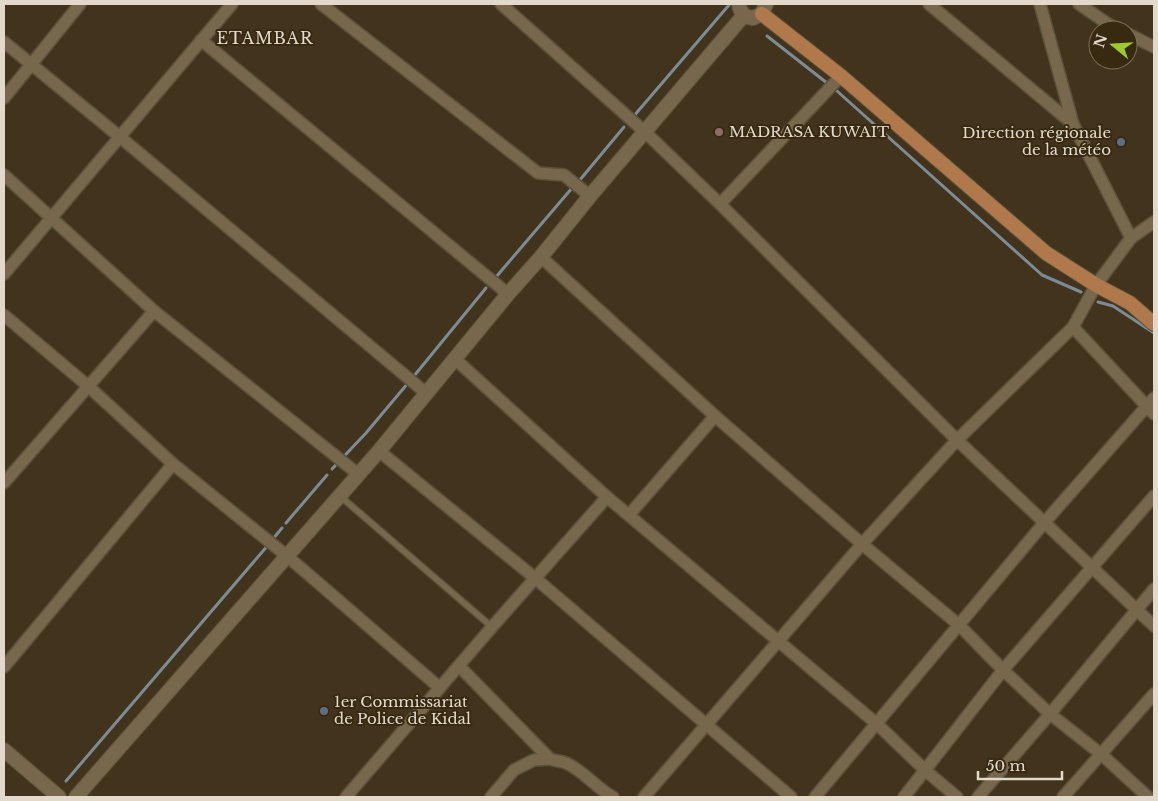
<svg xmlns="http://www.w3.org/2000/svg" width="1158" height="801" viewBox="0 0 1158 801" font-family="'Libre Baskerville',serif">
<style>
.lines{fill:none;stroke-linecap:round;stroke-linejoin:round}
.stream{stroke:#7c8c96;stroke-width:3}
.service-casing{stroke:#5d513b;stroke-width:8}
.minor-casing{stroke:#5d513b;stroke-width:14}
.tertiary-casing{stroke:#5d513b;stroke-width:16}
.primary-casing{stroke:#5d513b;stroke-width:16}
.service{stroke:#77674d;stroke-width:5.5}
.minor{stroke:#77674d;stroke-width:11}
.tertiary{stroke:#77674d;stroke-width:14}
.primary{stroke:#b0794b;stroke-width:14}
.education-dot{fill:#8d6e63;stroke:#382a11;stroke-width:2}
.service-dot{fill:#5c6f8a;stroke:#382a11;stroke-width:2}
.labels{text-anchor:middle;stroke-width:4;stroke-linejoin:round;paint-order:stroke}
.poi-label{font-size:15px;fill:#e2d9cb;stroke:#382a11;text-anchor:start}
.neighbourhood-label{font-size:16px;letter-spacing:1px;fill:#e2d9cb;stroke:#382a11}
</style>
<rect width="100%" height="100%" fill="#42341c"/>
<g class="lines">
<!-- stream -->
<g class="stream">
<path d="M767 36 827 83"/>
<path d="M837 91 1042 275 1081 292"/>
<path d="M633 117 729 5"/>
<path d="M579 181 624 127"/>
<path d="M496 277 572 188"/>
<path d="M1098 302 1113 306 1154 333"/>
<path d="M414 376 486 288"/>
<path d="M332 469 366 433 408 383"/>
<path d="M286 523 327 475"/>
<path d="M272 540 282 528"/>
<path d="M66 781 269 544"/>
</g>
<!-- service casing -->
<g class="service-casing">
<path id="service" d="M340 496 492 627"/>
</g>
<!-- minor casing -->
<g class="minor-casing">
<g id="minor">
<path d="M321 4 538 173 564 175 590 196"/>
<path d="M501 4 645 132 720 204 957 440 1154 626"/>
<path d="M929 4 1073 124 1131 238"/>
<path d="M1040 4 1073 124"/>
<path d="M1079 4 1108 24 1119 30"/>
<path d="M1128 34 1154 47"/>
<path d="M201 40 508 294"/>
<path d="M4 42 120 137 426 393"/>
<path d="M4 98 80 4"/>
<path d="M4 175 154 311 358 474"/>
<path d="M720 204 841 76"/>
<path d="M541 257 715 416 862 544 959 625 1003 670 1050 714 1101 754 1148 797"/>
<path d="M4 274 232 4"/>
<path d="M4 315 88 386 173 464 287 556 440 688"/>
<path d="M1073 327 1154 414"/>
<path d="M455 359 607 497 877 724 926 771 957 797"/>
<path d="M379 451 535 578 791 797"/>
<path d="M4 483 154 311"/>
<path d="M629 515 715 416"/>
<path d="M459 666 550 759C555 761 561 761 566 763 584 771 596 788 613 797"/>
<path d="M4 667 173 464"/>
<path d="M346 797 492 627 607 497"/>
<path d="M491 797 514 770 534 760 550 759"/>
<path d="M644 797 862 544 957 440 1073 327 1096 285 1131 238 1154 222"/>
<path d="M815 797 1044 523 1154 398"/>
<path d="M904 797 1003 670 1154 496"/>
<path d="M978 797 1050 714 1154 589"/>
<path d="M1063 797 1154 694"/>
</g>
</g>
<!-- tertiary casing -->
<g class="tertiary-casing">
<g id="tertiary">
<path d="M739 4C740 13 744 17 753 18L762 14 766 4"/>
<path d="M4 750 59 797"/>
<path d="M76 797 379 451 508 294 541 257 590 196 744 15"/>
</g>
</g>
<!-- primary casing -->
<g class="primary-casing">
<path id="primary" d="M762 14 841 76 1046 253 1096 285 1130 303 1154 324"/>
</g>
<!-- service -->
<use href="#service" class="service"/>
<!-- minor -->
<use href="#minor" class="minor"/>
<!-- tertiary -->
<use href="#tertiary" class="tertiary"/>
<!-- primary -->
<use href="#primary" class="primary"/>
</g>
<!-- markers -->
<circle class="education-dot" cx="719" cy="132" r="5"/>
<g class="service-dot">
<circle cx="1121" cy="142" r="5"/>
<circle cx="324" cy="711" r="5"/>
</g>
<g class="labels">
<!-- poi labels -->
<g class="poi-label">
<text x="729" y="137">MADRASA KUWAIT</text>
<text x="1111" y="138" text-anchor="end">Direction régionale<tspan x="1111" dy="17">de la météo</tspan></text>
<text x="334" y="707">1er Commissariat<tspan x="334" dy="17">de Police de Kidal</tspan></text>
</g>
<!-- neighbourhood labels -->
<g class="neighbourhood-label">
<text x="265" y="44">ETAMBAR</text>
</g>
</g>
<!-- border -->
<rect width="1158" height="801" fill="none" stroke="#e2d9cb" stroke-width="10"/>
<!-- north arrow -->
<g transform="translate(1113 45) rotate(288)"><circle r="24" fill="#382a11" stroke="#7c705b"/>
<path d="M0-4L9 19L0 12L-9 19Z" fill="#9eca2f"/>
<text y="-8" font-size="14" font-weight="bold" text-anchor="middle" fill="#e2d9cb">N</text>
</g>
<!-- scale -->
<path d="M978 771v8h84v-8" fill="none" stroke="#e2d9cb" stroke-width="2.5"/>
<text x="986" y="771" font-size="15" fill="#e2d9cb" stroke="#382a11" stroke-width="4" paint-order="stroke">50 m</text>
</svg>
